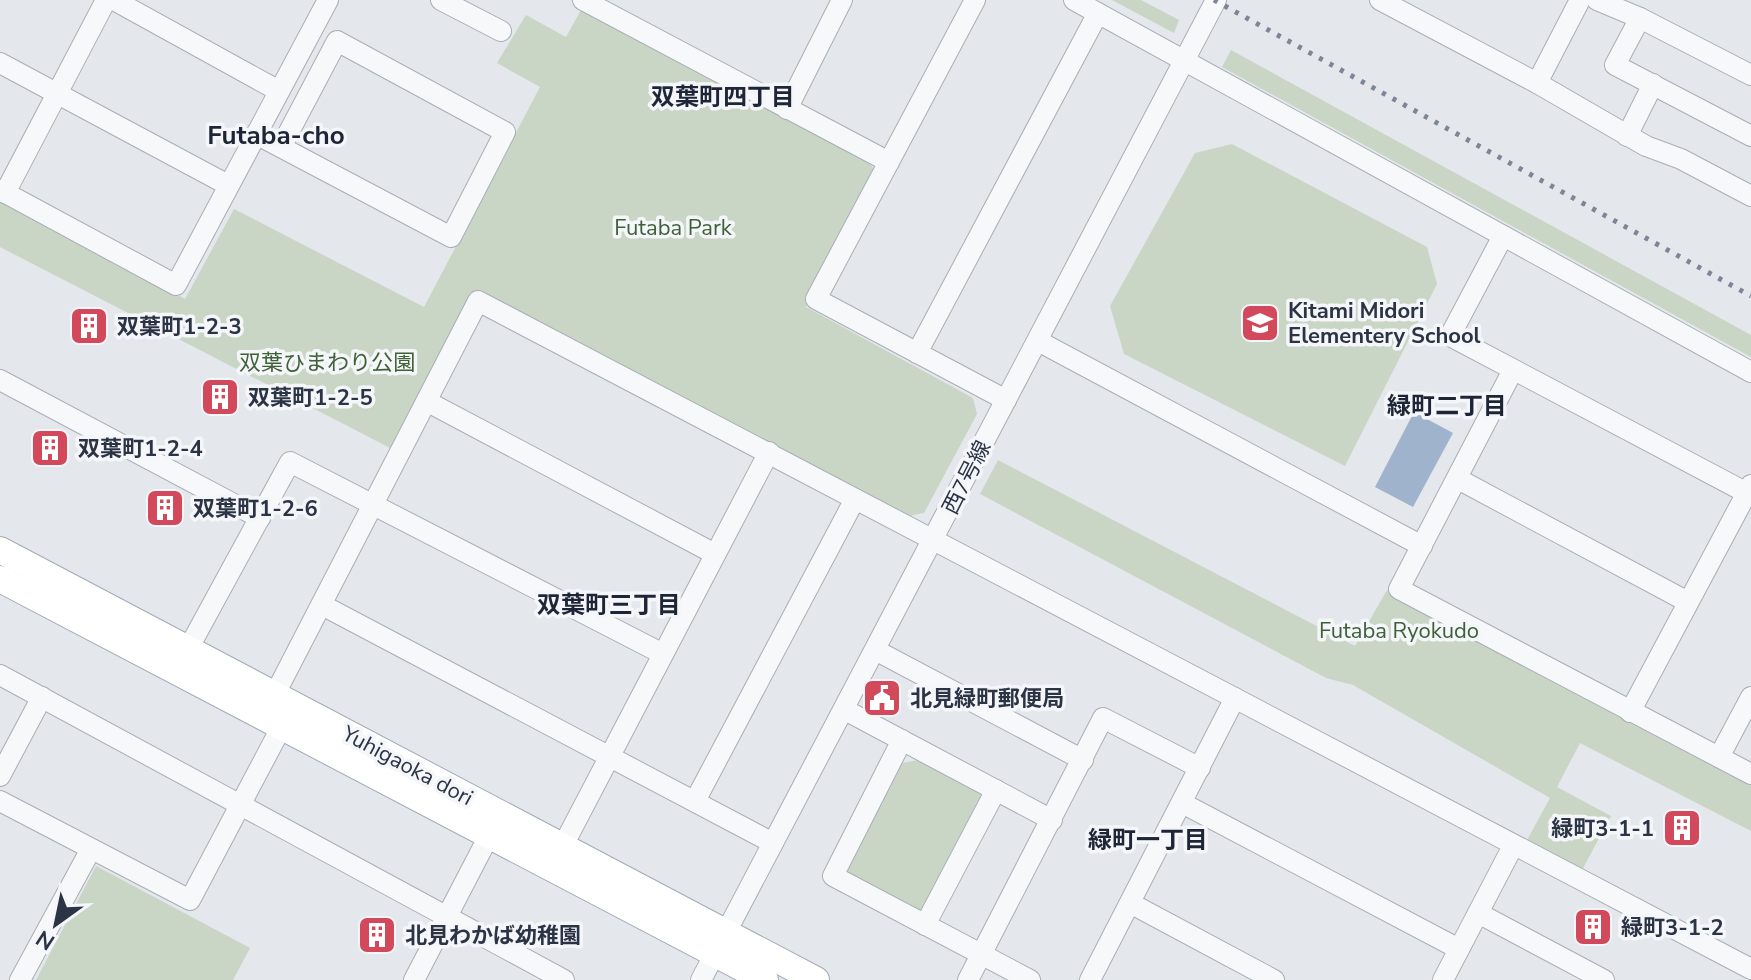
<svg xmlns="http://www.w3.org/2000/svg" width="1751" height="980" viewBox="0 0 1751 980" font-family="'Nunito Sans','Noto Sans JP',sans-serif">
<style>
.green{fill:#c9d6c5}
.water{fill:#9fb4cc}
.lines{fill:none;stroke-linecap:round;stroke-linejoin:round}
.minor-casing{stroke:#a9aeb7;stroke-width:22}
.major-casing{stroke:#a3abb8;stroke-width:28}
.minor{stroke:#f7f8fa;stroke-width:20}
.major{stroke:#fff;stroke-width:26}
.rail{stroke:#7d8696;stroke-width:5;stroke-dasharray:4 8;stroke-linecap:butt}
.labels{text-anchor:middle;stroke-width:7;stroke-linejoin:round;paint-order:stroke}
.park-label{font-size:22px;fill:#3f6138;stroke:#f4f6f9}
.poi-label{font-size:22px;font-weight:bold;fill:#2b3445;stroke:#f4f6f9;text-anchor:start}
.street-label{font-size:22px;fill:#2b3445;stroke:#f4f6f9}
.neighbourhood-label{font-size:24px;font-weight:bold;fill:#1d2536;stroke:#f4f6f9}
.quarter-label{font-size:26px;font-weight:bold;fill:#1d2536;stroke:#f4f6f9}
</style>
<rect width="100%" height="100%" fill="#e4e7ec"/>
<!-- green -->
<g class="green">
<path d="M1112 0H1141L1179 20 1174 33Z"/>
<path d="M581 10 870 163 875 172 806 307 973 398 977 414 924 513 909 516 475 291 394 450 0 247V201L185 299 234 209 424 307 540 87 497 63 526 15 566 37Z"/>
<path d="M1231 50 1751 335V357L1222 67Z"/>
<path d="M1232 144 1427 247 1437 284 1345 466 1124 354 1110 306 1195 153Z"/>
<path d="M998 460 1355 646 1387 590 1751 784V831L1580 743 1557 787 1611 816 1581 872 1526 842 1550 798 1353 685 1326 678 980 494Z"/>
<path d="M918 760 981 793 983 807 929 911 916 913 849 877 847 865 902 763Z"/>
<path d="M96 866 250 948 233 980H36Z"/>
</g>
<!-- water -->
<path class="water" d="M1414 412 1453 433 1413 507 1375 487Z"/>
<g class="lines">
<!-- minor casing -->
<g class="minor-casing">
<g id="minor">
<path d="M114 0 279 91"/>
<path d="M441 0 501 31"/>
<path d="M583 0 889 162"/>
<path d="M975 0 816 299 1006 400"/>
<path d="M1074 0 1751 372"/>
<path d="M1380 0 1537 83 1646 146 1681 159 1751 196"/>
<path d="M1597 0 1640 18 1751 75"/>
<path d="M1640 18 1615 65 1751 136"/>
<path d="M0 63 228 185"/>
<path d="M1537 83 1580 0"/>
<path d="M787 109 842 0"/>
<path d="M256 134 451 237 505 132 337 41 281 147"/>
<path d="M1627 136 1653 84"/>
<path d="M0 190 176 285 328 0"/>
<path d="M5 193 106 0"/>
<path d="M1503 236 1450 336 1747 493"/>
<path d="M1038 341 1422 546"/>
<path d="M917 353 1098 13"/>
<path d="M1513 370 1399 589 1751 774"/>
<path d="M0 380 260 518"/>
<path d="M428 402 715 554"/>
<path d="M1458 479 1688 602"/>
<path d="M322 605 773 843"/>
<path d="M877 651 1083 760"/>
<path d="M181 662 290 462 663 654"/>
<path d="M0 675 564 980"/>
<path d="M845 710 1052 820"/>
<path d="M1630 712 1751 485"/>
<path d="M902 740 833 876 1030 980"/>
<path d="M1719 757 1751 697"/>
<path d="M0 776 42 697"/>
<path d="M0 801 190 900 282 726 275 694 478 301 1751 969"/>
<path d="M695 801 855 499"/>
<path d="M1182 803 1459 949"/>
<path d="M556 859 769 452"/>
<path d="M1130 903 1274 980"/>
<path d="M1478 913 1604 980"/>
<path d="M925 925 996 790"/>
<path d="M20 980 91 849"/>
<path d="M414 980 495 824"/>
<path d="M701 980 1216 0"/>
<path d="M968 980 1103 718 1200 768"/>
<path d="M1090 980 1235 698"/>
<path d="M1443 980 1513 846"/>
</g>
</g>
<!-- major casing -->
<g class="major-casing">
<g id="major">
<path d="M0 550 816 980"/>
<path d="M0 579 765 980"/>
</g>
</g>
<!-- minor -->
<use href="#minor" class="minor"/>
<!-- major -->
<use href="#major" class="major"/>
<!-- rail -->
<path class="rail" d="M1214 0 1751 296"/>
</g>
<!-- icons -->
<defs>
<g id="school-square" transform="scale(2)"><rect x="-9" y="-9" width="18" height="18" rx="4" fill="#d1495b" stroke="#f4f6f9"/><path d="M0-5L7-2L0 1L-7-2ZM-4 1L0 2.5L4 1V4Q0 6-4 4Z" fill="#fff"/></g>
<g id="building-square" transform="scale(2)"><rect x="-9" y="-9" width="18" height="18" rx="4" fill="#d1495b" stroke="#f4f6f9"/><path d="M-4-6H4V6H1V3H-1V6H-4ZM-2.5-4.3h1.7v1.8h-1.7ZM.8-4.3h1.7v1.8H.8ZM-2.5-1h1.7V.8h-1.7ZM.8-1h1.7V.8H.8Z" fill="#fff"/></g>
<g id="civic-square" transform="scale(2)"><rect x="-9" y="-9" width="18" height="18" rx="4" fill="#d1495b" stroke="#f4f6f9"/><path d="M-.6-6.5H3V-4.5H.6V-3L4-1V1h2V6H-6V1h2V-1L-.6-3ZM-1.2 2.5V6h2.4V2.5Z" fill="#fff"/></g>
</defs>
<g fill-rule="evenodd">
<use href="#school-square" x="1260" y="323"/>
<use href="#building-square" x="89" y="326"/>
<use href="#building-square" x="220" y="397"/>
<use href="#building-square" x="50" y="448"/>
<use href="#building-square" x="165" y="508"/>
<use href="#civic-square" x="882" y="698"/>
<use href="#building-square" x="1682" y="828"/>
<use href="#building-square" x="1593" y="927"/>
<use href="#building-square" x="377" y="935"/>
</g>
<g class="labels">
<!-- park labels -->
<g class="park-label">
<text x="673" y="235">Futaba Park</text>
<text x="327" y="370">双葉ひまわり公園</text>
<text x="1399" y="638">Futaba Ryokudo</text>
</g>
<!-- poi labels -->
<g class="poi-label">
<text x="1288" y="318">Kitami Midori<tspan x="1288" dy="25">Elementery School</tspan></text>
<text x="117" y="334">双葉町1-2-3</text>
<text x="248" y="405">双葉町1-2-5</text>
<text x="78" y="456">双葉町1-2-4</text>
<text x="193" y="516">双葉町1-2-6</text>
<text x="910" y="706">北見緑町郵便局</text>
<text x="1654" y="836" text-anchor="end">緑町3-1-1</text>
<text x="1621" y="935">緑町3-1-2</text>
<text x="405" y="943">北見わかば幼稚園</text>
</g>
<!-- street labels -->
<g class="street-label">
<text transform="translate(966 477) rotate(-63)" y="8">西7号線</text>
<text transform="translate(408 765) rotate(28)" y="8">Yuhigaoka dori</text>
</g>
<!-- neighbourhood labels -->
<g class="neighbourhood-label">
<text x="723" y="105">双葉町四丁目</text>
<text x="1447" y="414">緑町二丁目</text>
<text x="609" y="613">双葉町三丁目</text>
<text x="1148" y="848">緑町一丁目</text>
</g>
<!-- quarter labels -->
<g class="quarter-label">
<text x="276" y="144">Futaba-cho</text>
</g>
</g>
<!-- north arrow -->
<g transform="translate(56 924) rotate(213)" stroke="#f4f6f9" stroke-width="6" paint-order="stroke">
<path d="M0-6L14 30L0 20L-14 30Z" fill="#2b3445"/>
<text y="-12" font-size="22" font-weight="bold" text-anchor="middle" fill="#2b3445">N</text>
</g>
</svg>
